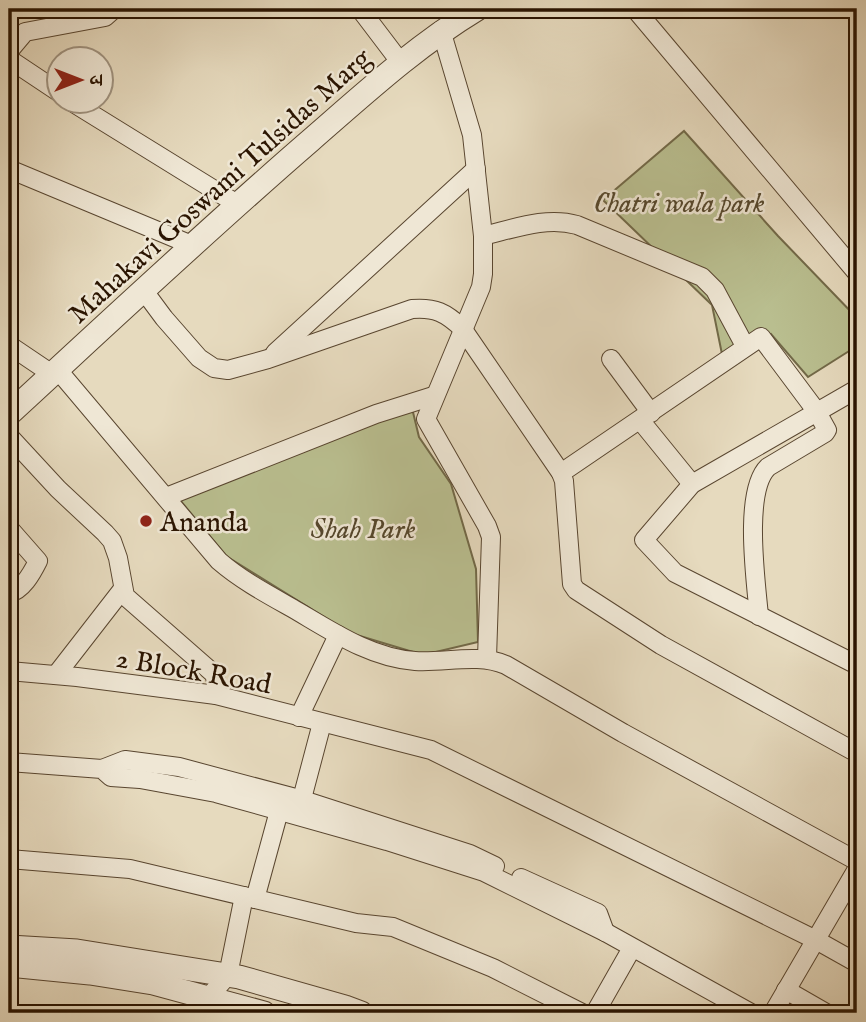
<svg xmlns="http://www.w3.org/2000/svg" width="866" height="1022" viewBox="0 0 866 1022" font-family="'IM FELL English','Noto Serif Devanagari',serif">
<style>
.green{fill:#b9be8f;stroke:#726948;stroke-width:2}
.lines{fill:none;stroke-linecap:round;stroke-linejoin:round}
.minor-casing{stroke:#594630;stroke-width:20}
.tertiary-casing{stroke:#594630;stroke-width:25}
.minor{stroke:#efe7d5;stroke-width:18}
.tertiary{stroke:#efe7d5;stroke-width:23}
.poi-dot{fill:#8f2418;stroke:#efe7d5;stroke-width:2.5}
.labels{text-anchor:middle;stroke-width:5;stroke-linejoin:round;paint-order:stroke}
.street-label{font-size:28px;fill:#2a1401;stroke:#efe7d5}
.park-label{font-size:28px;font-style:italic;fill:#55472c;stroke:#efe7d5}
.poi-label{font-size:28px;fill:#2a1401;stroke:#efe7d5;text-anchor:start}
</style>
<rect width="100%" height="100%" fill="#e6dabe"/>
<filter id="stains"><feTurbulence type="fractalNoise" baseFrequency=".00286" numOctaves="4"/><feColorMatrix values="0 0 0 0 .2 0 0 0 0 .09 0 0 0 0 .02 0 0 0 .5 -.17"/></filter>
<radialGradient id="worn" r=".72"><stop offset=".6" stop-color="#630" stop-opacity="0"/><stop offset="1" stop-color="#630" stop-opacity=".3"/></radialGradient>
<!-- green -->
<g class="green">
<path d="M684 131 778 236 857 318V346L808 377 771 334 723 359 712 305 603 200Z"/>
<path d="M412 408 419 437 451 484 476 569 478 642 423 655 350 633 226 556 175 494Z"/>
</g>
<g class="lines">
<!-- minor casing -->
<g class="minor-casing">
<g id="minor">
<path d="M360 9 401 63"/>
<path d="M635 9 857 273"/>
<path d="M441 30 472 135 483 236V274L481 287 426 419 487 526 491 537 487 658"/>
<path d="M9 51 25 32 105 17 114 9"/>
<path d="M9 59 60 93"/>
<path d="M72 102 237 204"/>
<path d="M9 169 194 246"/>
<path d="M483 236C513 229 546 216 577 225L702 277 715 290 745 346"/>
<path d="M144 291 164 318 199 358 214 368 228 370 268 359 412 309C435 307 446 313 462 328L561 473 564 481 572 584 576 590 661 645 857 753"/>
<path d="M9 345 52 374"/>
<path d="M275 353 476 169"/>
<path d="M611 359 651 413"/>
<path d="M57 369 219 561C241 580 267 594 292 608 330 630 370 658 415 661 446 663 477 653 506 665L623 733 857 861"/>
<path d="M857 389 692 484 644 540 675 573 857 665"/>
<path d="M640 420 692 484"/>
<path d="M9 436 58 489 105 533 112 541 118 558 125 596 214 674 216 681V695"/>
<path d="M561 473 761 337 817 412 827 430 825 433 768 467C743 491 756 582 759 616"/>
<path d="M166 497 376 414 433 396"/>
<path d="M9 528 38 561C32 573 22 591 9 593"/>
<path d="M9 671 77 677 216 695 431 750 816 940 857 963"/>
<path d="M56 675 122 590"/>
<path d="M299 717 338 635"/>
<path d="M9 762 102 769 111 777 140 779 216 793 387 841 484 872 605 932 751 1013"/>
<path d="M102 769 125 760 179 767 303 800 470 854 495 866"/>
<path d="M299 810 322 723"/>
<path d="M9 859 130 869 356 923 393 927 493 968 582 1013"/>
<path d="M521 878 598 913 605 932"/>
<path d="M255 899 279 811"/>
<path d="M786 990 826 1013"/>
<path d="M204 1013 208 998 228 975 244 896"/>
<path d="M595 1013 632 948"/>
<path d="M773 1013 857 869"/>
</g>
</g>
<!-- tertiary casing -->
<g class="tertiary-casing">
<g id="tertiary">
<path d="M9 414C109 322 208 229 311 140 364 94 416 46 477 9"/>
<path d="M9 947 77 951 239 977 345 1007 361 1013"/>
<path d="M9 965 90 973 153 983 264 1013"/>
</g>
</g>
<!-- minor -->
<use href="#minor" class="minor"/>
<!-- tertiary -->
<use href="#tertiary" class="tertiary"/>
</g>
<!-- markers -->
<circle class="poi-dot" cx="146" cy="521" r="7"/>
<g class="labels">
<!-- street labels -->
<g class="street-label">
<text transform="translate(219 185) rotate(-42)" y="10">Mahakavi Goswami Tulsidas Marg</text>
<text transform="translate(194 670) rotate(10)" y="10">2 Block Road</text>
</g>
<!-- park labels -->
<g class="park-label">
<text x="679" y="212">Chatri wala park</text>
<text x="363" y="538">Shah Park</text>
</g>
<!-- poi labels -->
<g class="poi-label">
<text x="160" y="531">Ananda</text>
</g>
</g>
<!-- margin -->
<rect width="866" height="1022" fill="none" stroke="#e6dabe" stroke-width="35"/>
<rect x="10" y="10" width="845" height="1001" fill="none" stroke="#2a1401" stroke-width="3.5"/>
<rect x="18" y="18" width="831" height="987" fill="none" stroke="#2a1401" stroke-width="2"/>
<!-- north arrow -->
<g transform="translate(80 80) rotate(90)"><circle r="33" fill="#efe7d5" stroke="#a09380" stroke-width="2"/>
<path d="M0-5L12 26L0 18L-12 26Z" fill="#8f2418"/>
<text y="-10" font-size="19" font-weight="bold" text-anchor="middle" fill="#2a1401">उ</text>
</g>
<rect width="100%" height="100%" filter="url(#stains)"/>
<rect width="100%" height="100%" fill="url(#worn)"/>
</svg>
